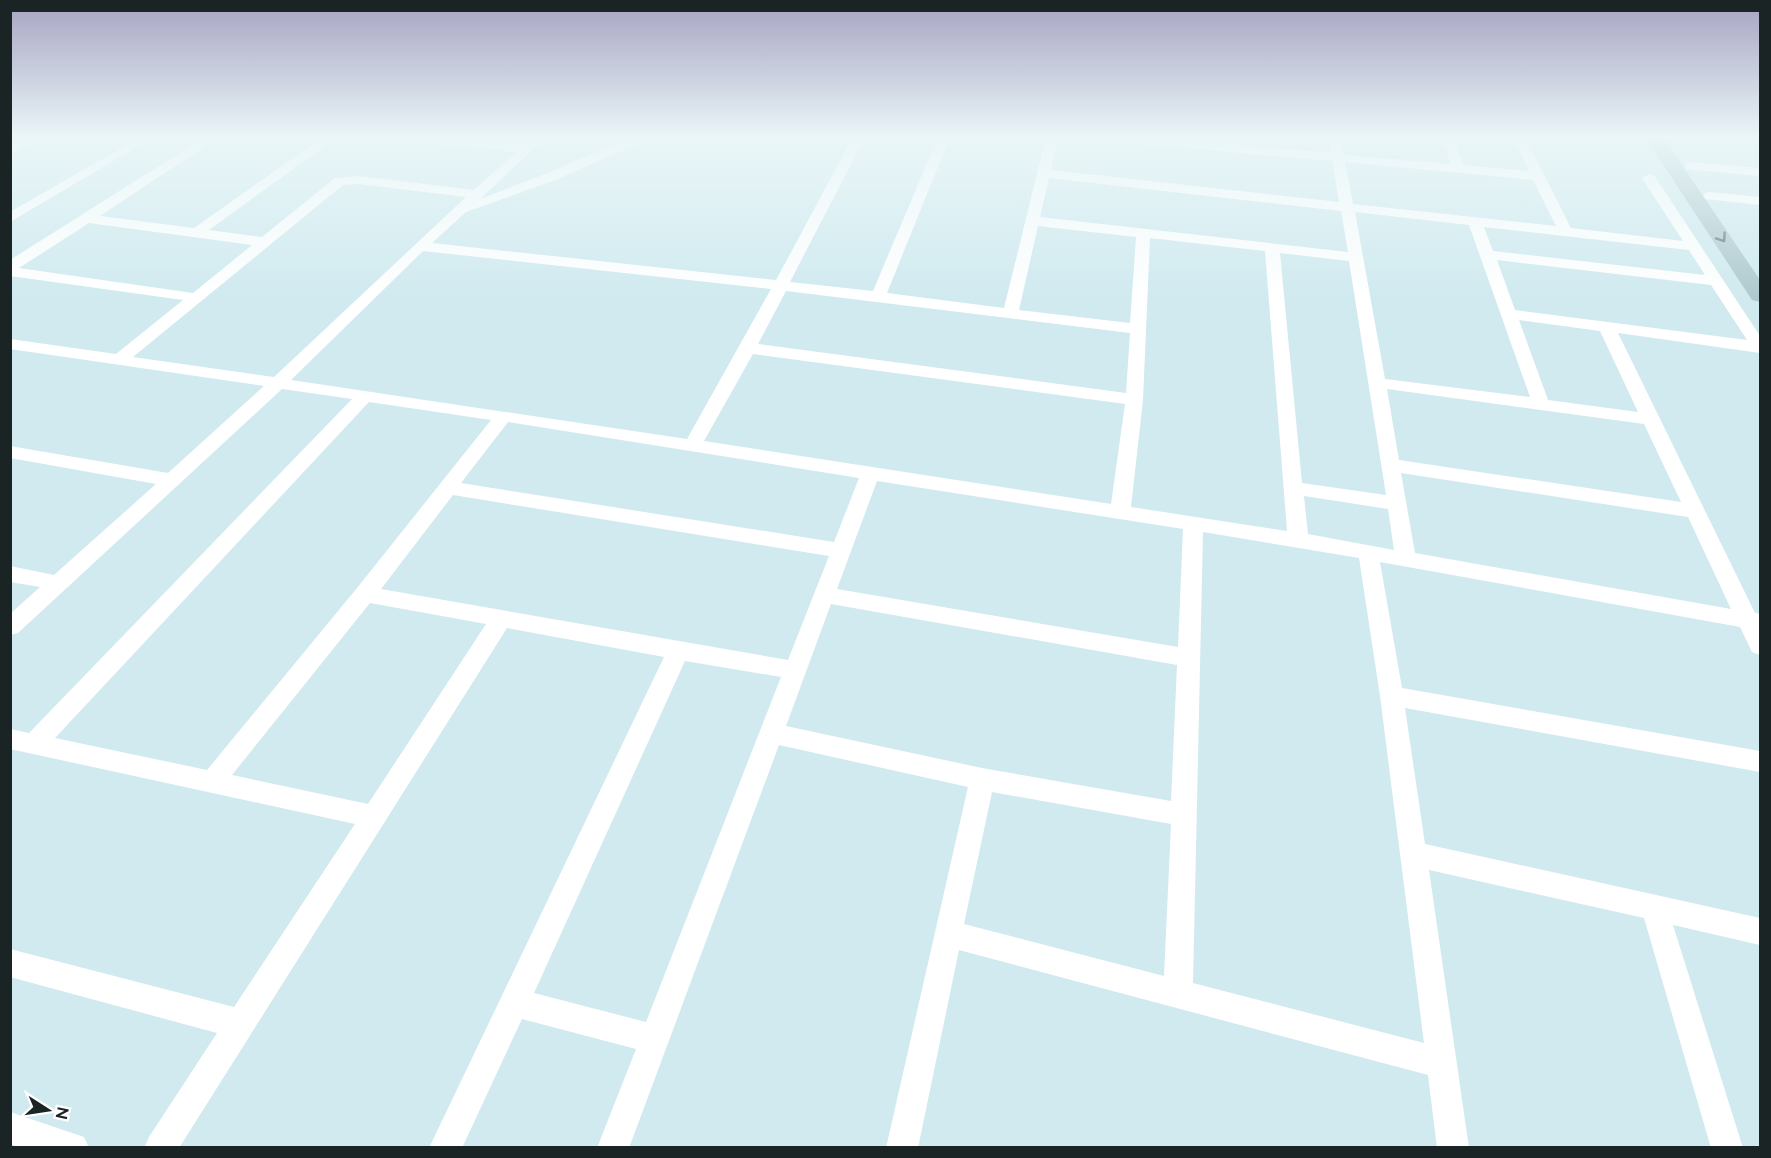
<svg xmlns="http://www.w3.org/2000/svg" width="1771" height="1158" viewBox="0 0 1771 1158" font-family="Raleway,sans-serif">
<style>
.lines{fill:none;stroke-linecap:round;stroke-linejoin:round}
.street{fill:#fff;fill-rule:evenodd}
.secondary{fill:#aec9cd;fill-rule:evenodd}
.oneway{stroke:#647679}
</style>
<rect width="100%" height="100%" fill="#d0eaef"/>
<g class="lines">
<!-- street -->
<g class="street">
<path d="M26 137H41L10 154V145Z"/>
<path d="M140 137H154L10 222V212Z"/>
<path d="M205 137H219L100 216 194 228 323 137H337L209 230 262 237 335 178 359 176 474 190 516 152 413 141 407 137H446L524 145 533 137H546L480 199 545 174 632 137H648L646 140 555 180 466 212 432 243 776 280 853 137H865L790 282 873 291 938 137H950L887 293 1004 308 1046 137H1058L1051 170 1339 202 1332 161 1108 141 1102 137H1145L1331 153 1328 137H1340L1344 155 1451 164 1441 137H1453L1464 165 1529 171 1513 137H1525L1571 228 1683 241 1642 178 1649 174 1654 175 1760 336V353L1618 333 1755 613 1760 614V655L1752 652 1740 627 1380 562 1402 688 1760 751V772L1405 708 1425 844 1760 918V945L1673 925 1743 1148H1711L1644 918 1429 870 1469 1148H1437L1428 1075 959 950 918 1148H886L968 787 779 745 629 1148H597L636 1049 522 1019 462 1148H429L664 657 507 628 179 1148H144L149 1137 217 1033 10 977V949L234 1007 355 824 10 749V729L29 733 352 399 282 389 18 633 10 635V614L40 587 10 582V566L54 575 156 484 10 458V446L168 473 264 386 10 349V339L116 354 183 300 10 276V260ZM1345 162 1533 180 1556 226 1353 204ZM1049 178 1341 211 1348 252 1040 217ZM359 184 466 197 274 377 133 357 343 185ZM1355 212 1469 225 1530 397 1385 379ZM89 223 252 245 193 293 19 268ZM1038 226 1136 237 1130 323 1019 310ZM1484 227 1689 250 1705 275 1493 251ZM1150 238 1265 251 1287 531 1131 507 1143 400ZM423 251 771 289 687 439 291 380ZM1280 253 1349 261 1386 495 1302 483ZM1497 260 1711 285 1747 340 1515 310ZM786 291 1130 333 1126 393 758 344ZM1519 320 1600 331 1638 412 1548 400ZM753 354 1125 404 1111 504 704 441ZM1387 389 1644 424 1681 502 1399 460ZM369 402 491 420 357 588 207 770 55 738ZM508 422 859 478 834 542 461 483ZM1401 473 1688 517 1731 609 1415 553ZM877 481 1183 529 1178 647 837 589ZM453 495 829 556 788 660 381 589ZM1304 496 1388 509 1394 550 1308 534ZM1203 532 1359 558 1380 696 1424 1043 1193 983ZM370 603 486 624 368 804 232 775ZM831 604 1177 665 1171 801 982 768 786 726ZM685 661 781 677 646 1022 534 993ZM992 792 1171 824 1164 976 964 924Z"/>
<path d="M1691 162 1760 168V176L1686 169 1685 166 1686 163Z"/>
<path d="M1710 192 1760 197V205L1705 199 1703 196 1705 193Z"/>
<path d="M10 1112 84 1137 89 1148H21L10 1144Z"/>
</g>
<!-- secondary -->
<path class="secondary" d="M1645 137H1663L1760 280V302L1752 300Z"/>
</g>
<!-- one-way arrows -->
<defs><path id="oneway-chevron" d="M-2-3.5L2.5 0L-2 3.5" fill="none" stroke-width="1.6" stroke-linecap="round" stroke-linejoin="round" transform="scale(1.5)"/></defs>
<use class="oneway" href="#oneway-chevron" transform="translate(1722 238) rotate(56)"/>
<!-- sky -->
<linearGradient id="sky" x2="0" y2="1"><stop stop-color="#a6a3c1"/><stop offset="0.46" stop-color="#eaf6f8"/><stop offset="1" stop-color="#eaf6f8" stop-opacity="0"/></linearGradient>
<rect width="1771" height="299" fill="url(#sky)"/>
<!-- border -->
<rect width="1771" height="1158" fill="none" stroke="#1a2425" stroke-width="24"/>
<!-- north arrow -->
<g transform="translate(48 1110) rotate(102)" stroke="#ffffff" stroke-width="4.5" paint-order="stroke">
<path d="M0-4.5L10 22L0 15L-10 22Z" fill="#1a2425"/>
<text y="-9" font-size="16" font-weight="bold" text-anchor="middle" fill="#1a2425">N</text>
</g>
</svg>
